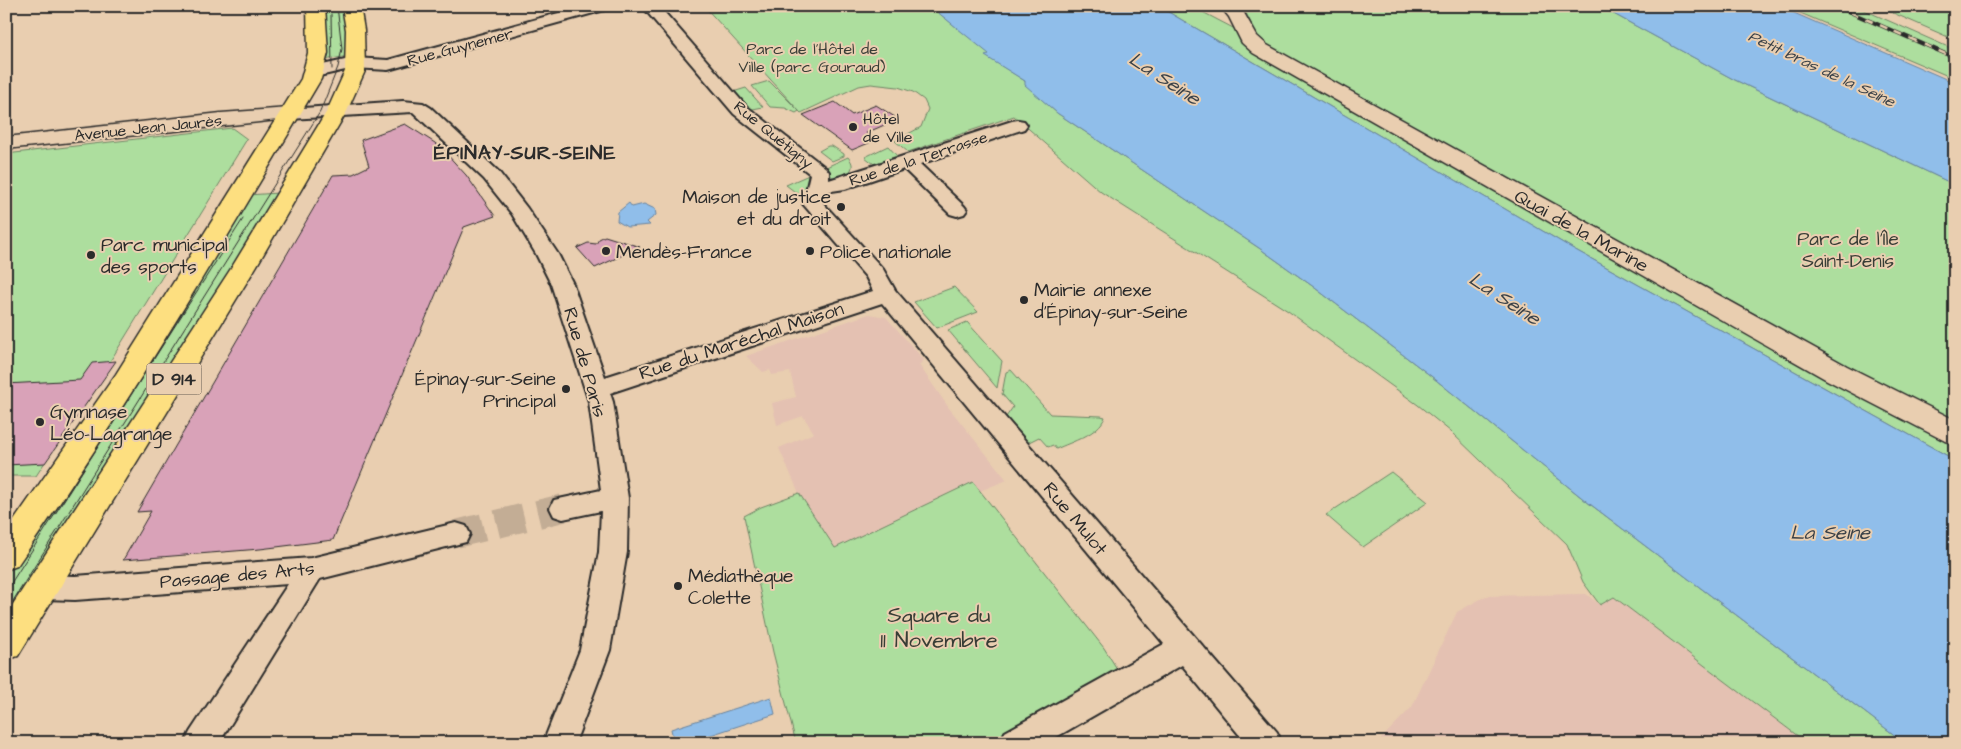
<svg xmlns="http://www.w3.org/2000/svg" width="1961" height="749" viewBox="0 0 1961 749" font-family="'Architects Daughter',sans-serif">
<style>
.built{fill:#e4c1b2}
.green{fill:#adde9e;stroke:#6c8464}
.water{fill:#90beea;stroke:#68839e}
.building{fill:#d9a2b8;stroke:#2b2b2b}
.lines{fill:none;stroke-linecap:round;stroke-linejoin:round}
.street-tunnel{stroke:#c3ad95;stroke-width:28;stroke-dasharray:28 14;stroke-linecap:butt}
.street-casing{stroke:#2b2b2b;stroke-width:4}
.secondary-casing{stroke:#2b2b2b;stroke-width:3}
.primary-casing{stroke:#2b2b2b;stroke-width:3}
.street{fill:#e9ceb0;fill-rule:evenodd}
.secondary{fill:#e9ceb0;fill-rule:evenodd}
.primary{fill:#fddf80;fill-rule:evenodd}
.tram{stroke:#2b2b2b;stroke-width:1}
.rail-casing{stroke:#2b2b2b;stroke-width:4}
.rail{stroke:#e9ceb0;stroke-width:2.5;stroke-dasharray:8;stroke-linecap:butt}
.poi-dot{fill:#2b2b2b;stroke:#e9ceb0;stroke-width:2}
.labels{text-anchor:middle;stroke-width:4;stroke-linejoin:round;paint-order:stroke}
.far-street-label{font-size:16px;fill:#2b2b2b;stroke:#e9ceb0}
.far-park-label{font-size:16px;fill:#383d36;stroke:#e9ceb0}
.far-water-label{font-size:16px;font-style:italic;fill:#3a4148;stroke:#e9ceb0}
.far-poi-label{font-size:16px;fill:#2b2b2b;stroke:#e9ceb0;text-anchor:start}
.shield{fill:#e9ceb0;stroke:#645c53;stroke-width:1}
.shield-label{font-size:18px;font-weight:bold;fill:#2b2b2b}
.poi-label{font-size:19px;fill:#2b2b2b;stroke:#e9ceb0;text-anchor:start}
.street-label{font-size:19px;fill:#2b2b2b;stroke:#e9ceb0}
.park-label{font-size:19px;fill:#383d36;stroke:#e9ceb0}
.water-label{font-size:20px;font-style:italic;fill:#3a4148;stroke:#e9ceb0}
.far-district-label{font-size:20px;font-weight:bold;letter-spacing:1px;fill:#2b2b2b;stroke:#e9ceb0}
.near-park-label{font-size:22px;fill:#383d36;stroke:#e9ceb0}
</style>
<rect width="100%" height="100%" fill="#e9ceb0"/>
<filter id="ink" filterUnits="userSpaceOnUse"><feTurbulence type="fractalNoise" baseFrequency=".02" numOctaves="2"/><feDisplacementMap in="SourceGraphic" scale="10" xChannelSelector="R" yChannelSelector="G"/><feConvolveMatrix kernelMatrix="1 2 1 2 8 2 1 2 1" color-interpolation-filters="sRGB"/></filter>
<g filter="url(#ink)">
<!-- built -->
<g class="built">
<path d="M869 314 886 317 924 360 919 365 949 408 1007 480 980 491 973 482 835 548 799 493 779 448 814 433 803 416 777 425 772 403 796 397 790 372 772 375 770 370 763 372 746 356Z"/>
<path d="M1586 594 1600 605 1614 597 1807 743H1377L1412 707 1457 612 1486 596Z"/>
</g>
<!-- green -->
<g class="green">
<path d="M323 6H343L349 56 324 60Z"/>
<path d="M704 6H930L990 54 986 56 1025 81 1026 85 1057 113 1259 248 1311 285 1431 376 1586 501 1905 743H1807L1614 597 1600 605 1583 582 1567 544 1451 432 1418 405 1288 311 1101 192 1014 116 908 152 895 141 921 127 928 109 924 100 913 92 898 87 871 84 859 86 801 113 799 111 796 113 785 108 770 107 752 86 769 81 799 111Z"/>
<path d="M1158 6H1191L1237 30 1955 439V460L1570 247Z"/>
<path d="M1244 6H1599L1733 79 1955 185V421L1875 385 1755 314 1260 42 1245 11 1248 9Z"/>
<path d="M1784 6H1855L1955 50V79Z"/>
<path d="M1877 6H1955V40Z"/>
<path d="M746 88 763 107 748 110 733 92Z"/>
<path d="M232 128 247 139 114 355 36 476H6V154Z"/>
<path d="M828 146H832L844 154V156L832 161 819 151Z"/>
<path d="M888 146 897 156 874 164 865 157Z"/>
<path d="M848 157C853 163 854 167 848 174L834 178 822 169Z"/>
<path d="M811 174 803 198 786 185Z"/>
<path d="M279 193 26 602 6 601V575L67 485 247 195Z"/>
<path d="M954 287 978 312 937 328 914 302Z"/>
<path d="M967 322 1002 361 997 388 948 330Z"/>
<path d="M1011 370 1050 414 1101 416 1105 417C1099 434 1071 442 1056 449L1053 445 1048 447 1039 437 1027 443 1004 420 1013 407 1002 394 1006 372Z"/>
<path d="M1391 472 1428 502 1363 547 1326 515Z"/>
<path d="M973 482 1104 648 1119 672 988 743H796L773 652 744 516 761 507 799 493 835 548Z"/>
</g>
<!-- water -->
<g class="water">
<path d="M930 6H1158L1570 247 1955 460V743H1905L1586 501 1431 376 1311 285 1259 248 1057 113 1025 85V81L985 56 989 54Z"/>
<path d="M1599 6H1778L1955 83V185L1733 79Z"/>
<path d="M629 203 632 207 644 204 655 209 656 215 647 222 650 225 627 227 617 221 618 212Z"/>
<path d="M771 697 775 714 686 743H674L671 729Z"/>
</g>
<!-- building -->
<g class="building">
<path d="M835 102 852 115 876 105 898 119 866 133 876 140 852 150 803 115Z"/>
<path d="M405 124 435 143 443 150 466 175 495 216 464 227 333 540 260 549 123 560 151 511 137 512 333 175 353 174 369 166 361 140Z"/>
<path d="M605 236 640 247 595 268 577 248 588 243 596 244 599 239Z"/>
<path d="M116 361 45 463 6 465V384L80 380 92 363Z"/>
</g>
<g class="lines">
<!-- street-tunnel -->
<path class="street-tunnel" d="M456 534 563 508"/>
<!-- street casing -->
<g class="street-casing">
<g id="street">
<path d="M584 6H611L608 9 388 70 354 68 315 77 309 76 306 72 309 68 354 58 388 60Z"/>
<path d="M642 6H659L746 106 826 168 829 172V180L1012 121 1018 120 1024 121 1027 125 1024 129 920 164 964 206 967 210 964 214 957 216 950 214 904 169 845 189 825 192 823 203 883 269 895 290 1277 732 1282 743H1246L1182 665 1046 743H1000L1005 732 1164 644 882 303 610 393 613 402 628 498 627 552 610 650 575 743H543L580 650 599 552 601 511 563 519 554 516 550 508 554 500 601 490 589 402 551 284 536 254 512 214 484 179 413 112 289 119 283 118 280 114 283 110 289 109 403 101 423 103 431 108 498 171 527 208 558 254 573 284 605 377 873 291 866 277 803 204 810 174 734 114Z"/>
<path d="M456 523 466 526 470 534 466 542 320 579 219 743H185L190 732 288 584 75 600 43 599 33 596 29 587 33 578 43 575 75 576 311 558Z"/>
</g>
</g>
<!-- secondary casing -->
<g class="secondary-casing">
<g id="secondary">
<path d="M1220 6H1240L1257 36 1267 45 1847 366 1955 420V444L1945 441 1827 380 1253 53 1242 43 1229 17Z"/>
<path d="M289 108 296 110 299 114 296 118 6 149V137L221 113Z"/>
</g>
</g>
<!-- primary casing -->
<g class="primary-casing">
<g id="primary">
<path d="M307 6H325L328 53 321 79C223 244 126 409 17 566L6 570V532L116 374 301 79 308 53Z"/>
<path d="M342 6H360L364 30 365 71 347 111 256 267 18 656 6 660V615L232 267 327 111 345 71 346 30Z"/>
</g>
</g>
<!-- street -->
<use href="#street" class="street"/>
<!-- secondary -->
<use href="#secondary" class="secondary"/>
<!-- primary -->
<use href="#primary" class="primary"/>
<!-- tram -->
<g class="tram">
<path d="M331 14 332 69"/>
<path d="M6 591 243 219"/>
<path d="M6 612 320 112 338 67 342 49 337 6"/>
</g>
<!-- rail casing -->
<g class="rail-casing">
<path id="rail" d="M1836 6 1955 58"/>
</g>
<!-- rail -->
<use href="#rail" class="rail"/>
</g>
</g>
<!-- markers -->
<g class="poi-dot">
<circle cx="853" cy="127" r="5"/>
<circle cx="841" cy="207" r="5"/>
<circle cx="606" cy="251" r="5"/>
<circle cx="810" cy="251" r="5"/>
<circle cx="91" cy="255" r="5"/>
<circle cx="1024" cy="300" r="5"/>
<circle cx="566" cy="389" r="5"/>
<circle cx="40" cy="422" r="5"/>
<circle cx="678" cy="586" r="5"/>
</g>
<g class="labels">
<!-- far-street labels -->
<g class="far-street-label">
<text transform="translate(460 46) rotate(-15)" y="6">Rue Guynemer</text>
<text transform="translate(148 127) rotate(-6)" y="6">Avenue Jean Jaurès</text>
<text transform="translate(774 134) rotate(39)" y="6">Rue Quétigny</text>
<text transform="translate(918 158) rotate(-18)" y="6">Rue de la Terrasse</text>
</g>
<!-- far-park labels -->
<g class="far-park-label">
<text x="812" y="54">Parc de l'Hôtel de<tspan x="812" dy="18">Ville (parc Gouraud)</tspan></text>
</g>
<!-- far-water labels -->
<g class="far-water-label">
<text transform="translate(1822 68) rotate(25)" y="6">Petit bras de la Seine</text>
</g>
<!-- far-poi labels -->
<g class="far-poi-label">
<text x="863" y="124">Hôtel<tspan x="863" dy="18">de Ville</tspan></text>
</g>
<!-- shield labels -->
<rect class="shield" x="146.5" y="363.5" width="55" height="31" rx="4"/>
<g class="shield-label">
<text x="174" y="385">D 914</text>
</g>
<!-- poi labels -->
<g class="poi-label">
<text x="831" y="203" text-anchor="end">Maison de justice<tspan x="831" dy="22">et du droit</tspan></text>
<text x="101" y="251">Parc municipal<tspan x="101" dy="22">des sports</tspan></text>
<text x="616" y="258">Mendès-France</text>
<text x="820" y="258">Police nationale</text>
<text x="1034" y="296">Mairie annexe<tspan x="1034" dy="22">d'Épinay-sur-Seine</tspan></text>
<text x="556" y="385" text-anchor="end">Épinay-sur-Seine<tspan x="556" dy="22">Principal</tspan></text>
<text x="50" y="418">Gymnase<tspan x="50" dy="22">Léo-Lagrange</tspan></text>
<text x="688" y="582">Médiathèque<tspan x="688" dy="22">Colette</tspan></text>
</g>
<!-- street labels -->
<g class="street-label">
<text transform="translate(1582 230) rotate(29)" y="7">Quai de la Marine</text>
<text transform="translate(741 340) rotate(-18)" y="7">Rue du Maréchal Maison</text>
<text transform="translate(586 362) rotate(74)" y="7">Rue de Paris</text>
<text transform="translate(1076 518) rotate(50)" y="7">Rue Mulot</text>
<text transform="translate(237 574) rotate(-5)" y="7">Passage des Arts</text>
</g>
<!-- park labels -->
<g class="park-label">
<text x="1848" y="245">Parc de l'Île<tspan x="1848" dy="22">Saint-Denis</tspan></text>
</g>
<!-- water labels -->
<g class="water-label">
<text transform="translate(1165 78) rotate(33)" y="7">La Seine</text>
<text transform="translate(1505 298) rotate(33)" y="7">La Seine</text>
<text x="1830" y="539">La Seine</text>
</g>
<!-- far-district labels -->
<g class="far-district-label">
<text x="525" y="159">ÉPINAY-SUR-SEINE</text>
</g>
<!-- near-park labels -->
<g class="near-park-label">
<text x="939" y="622">Square du<tspan x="939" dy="25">11 Novembre</tspan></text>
</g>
</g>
<!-- margin -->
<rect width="1961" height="749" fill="none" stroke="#e9ceb0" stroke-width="25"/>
<rect x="12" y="12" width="1936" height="724" fill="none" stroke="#2b2b2b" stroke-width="2" filter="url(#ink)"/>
</svg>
